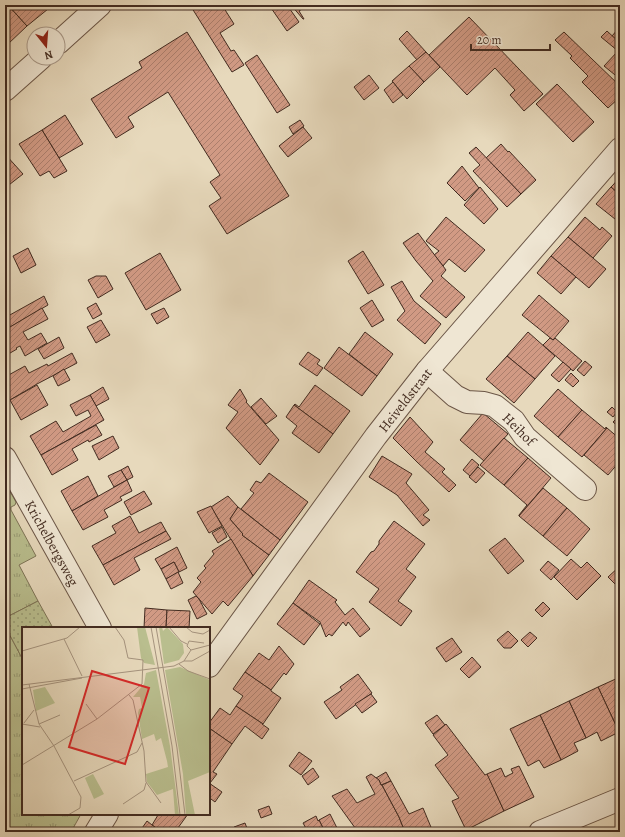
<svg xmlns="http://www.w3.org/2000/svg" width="625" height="837" viewBox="0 0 625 837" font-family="Alegreya,serif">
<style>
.grass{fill:url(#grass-tufts);stroke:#7e7457}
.park{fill:url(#park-dots);stroke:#7e7457}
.building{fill:url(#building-hatch);stroke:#422b20}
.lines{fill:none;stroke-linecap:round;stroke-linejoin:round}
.minor-casing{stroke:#6b5647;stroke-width:24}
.tertiary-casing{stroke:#6b5647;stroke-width:24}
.minor{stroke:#efe6d3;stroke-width:22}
.tertiary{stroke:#efe6d3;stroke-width:22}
.labels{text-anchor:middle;stroke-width:3.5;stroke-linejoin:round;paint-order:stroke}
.street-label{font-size:14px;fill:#422b20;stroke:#efe6d3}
.inset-road{fill:none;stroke:#a5937e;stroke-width:1}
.view{fill:#d62828;fill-opacity:0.15;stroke:#d62828;stroke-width:2}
.inset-edge{fill:none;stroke:#422b20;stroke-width:2}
</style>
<defs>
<pattern id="grass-tufts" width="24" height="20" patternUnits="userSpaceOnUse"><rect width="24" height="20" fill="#b9be8e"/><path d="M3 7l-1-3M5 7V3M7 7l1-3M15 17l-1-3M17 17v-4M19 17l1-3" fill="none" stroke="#989b74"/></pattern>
<pattern id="park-dots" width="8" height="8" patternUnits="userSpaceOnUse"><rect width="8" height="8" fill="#b9be8e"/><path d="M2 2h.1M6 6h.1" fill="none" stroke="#989b74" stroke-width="1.8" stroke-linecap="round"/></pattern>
<pattern id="building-hatch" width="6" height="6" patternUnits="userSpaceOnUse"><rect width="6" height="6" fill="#d19a84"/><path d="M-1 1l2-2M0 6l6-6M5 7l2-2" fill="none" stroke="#ab7e6c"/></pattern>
</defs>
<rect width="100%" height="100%" fill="#e7d9bc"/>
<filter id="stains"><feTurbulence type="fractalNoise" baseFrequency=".005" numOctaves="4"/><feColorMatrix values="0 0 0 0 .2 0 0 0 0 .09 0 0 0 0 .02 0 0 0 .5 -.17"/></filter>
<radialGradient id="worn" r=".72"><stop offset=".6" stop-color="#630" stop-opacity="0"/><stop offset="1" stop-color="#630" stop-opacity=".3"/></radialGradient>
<!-- grass -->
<g class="grass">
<path d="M5 483 16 502 15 505 11 507V510L36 556 19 565 38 601 5 618Z"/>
<path d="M5 626 23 660V814H81L71 832H5Z"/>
</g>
<!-- park -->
<path class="park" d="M38 601 53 628H23V660L5 626V618Z"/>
<!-- building -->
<g class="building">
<path d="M6 5H8L27 26 8 44 5 40V6Z"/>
<path d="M8 5H44L48 9 27 26Z"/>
<path d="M190 5H222L234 24 220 33 231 51 234 50 244 65 232 72Z"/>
<path d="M269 5H287L299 22 287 31Z"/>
<path d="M291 5H304L305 7 299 11 304 19H303Z"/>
<path d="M469 17 543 94 524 111 510 95 515 90 495 68 467 95 429 55Z"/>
<path d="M618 29 620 30V43L612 36Z"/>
<path d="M407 31 426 52 417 60 399 39Z"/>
<path d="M607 31 620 43V79L604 66 618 51 601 37Z"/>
<path d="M187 32 289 196 227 234 209 206 221 198 210 182 220 175 168 92 128 117 134 127 116 138 91 99 142 68 139 62Z"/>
<path d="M564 32 620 86V97L608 108 582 82 588 76 570 58 572 56 555 40Z"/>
<path d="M426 52 440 67 424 82 409 66Z"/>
<path d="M257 55 290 105 277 113 245 63Z"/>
<path d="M409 66 424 82 407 99 392 81Z"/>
<path d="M369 75 379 88 364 100 354 87Z"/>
<path d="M393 82 403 95 393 103 384 90Z"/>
<path d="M557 84 594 122 573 142 536 104Z"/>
<path d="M65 115 83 144 59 158 42 130Z"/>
<path d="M300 120 304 126 293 134 289 127Z"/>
<path d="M303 127 312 138 288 157 279 146Z"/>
<path d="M42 130 67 171 54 178 49 171 40 176 19 144Z"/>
<path d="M501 144 508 152 509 151 536 180 521 194 486 158Z"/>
<path d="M476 147 521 194 507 207 473 171 480 165 469 153Z"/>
<path d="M5 154 23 174 5 188Z"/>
<path d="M462 166 479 188 465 201 447 183Z"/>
<path d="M620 177V195L611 187 613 185Z"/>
<path d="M480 187 498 209 484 224 464 205Z"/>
<path d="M611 187 620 195V223L596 204Z"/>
<path d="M446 217 485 250 465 272 449 259 443 266 434 255 439 251 426 241Z"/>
<path d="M585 217 600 230 602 227 612 236 593 258 568 237Z"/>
<path d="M418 233 446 270 441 276 465 297 446 318 420 296 433 281 416 261 403 243Z"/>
<path d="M568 237 606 269 589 288 551 256Z"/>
<path d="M28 248 36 265 21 273 13 256Z"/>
<path d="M363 251 384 285 368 294 348 261Z"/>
<path d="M160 253 181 290 146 310 125 273Z"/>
<path d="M551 256 576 277 561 294 537 273Z"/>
<path d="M96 276H106L113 289 98 298 88 280Z"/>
<path d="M402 281 414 301 441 324 425 344 397 320 405 311 391 287Z"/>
<path d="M539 295 569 321 553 340 522 315Z"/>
<path d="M44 296 48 305 5 330V311L8 316Z"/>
<path d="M372 300 384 320 372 327 360 308Z"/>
<path d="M96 303 102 314 93 319 87 308Z"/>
<path d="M42 308 48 319 23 332 28 340 41 333 47 343 25 356 20 346 16 348 17 349 5 356V330Z"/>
<path d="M164 308 169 317 157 324 151 314Z"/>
<path d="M101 320 110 335 96 343 87 327Z"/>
<path d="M365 332 393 354 377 376 349 354Z"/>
<path d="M528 332 555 356 535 379 507 356Z"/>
<path d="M59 337 64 348 44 359 38 349Z"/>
<path d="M550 338 553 340 555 338 582 361 573 371 543 345Z"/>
<path d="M339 347 377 376 362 396 324 368Z"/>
<path d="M308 352 320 360 317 364 323 368 317 376 299 364Z"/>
<path d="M72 353 77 363 37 384 10 400 5 390V377L25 366 29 373 47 364 48 366Z"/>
<path d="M507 356 535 379 514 403 486 379Z"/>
<path d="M585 361 592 367 584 376 577 370Z"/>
<path d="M563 362 571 369 559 382 551 375Z"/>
<path d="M64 369 70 380 58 386 53 376Z"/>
<path d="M571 373 579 381 573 387 565 380Z"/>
<path d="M37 385 48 405 21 420 10 400Z"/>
<path d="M315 385 350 411 333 434 294 405 295 404 299 407Z"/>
<path d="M103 387 109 399 96 406 90 395Z"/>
<path d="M240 389 247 401 246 402 279 440 260 465 226 428 238 412 228 405Z"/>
<path d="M558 389 582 410 558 437 534 416Z"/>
<path d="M90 395 104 420 41 455 30 436 56 421 63 432 91 416 88 410 76 416 70 405Z"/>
<path d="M261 398 277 416 266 424 251 407Z"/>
<path d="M294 405 333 434 319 453 292 433 297 426 286 417Z"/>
<path d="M612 407 617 412 613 417 607 412Z"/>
<path d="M582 410 605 429 606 427 607 428 582 457 558 437Z"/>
<path d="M483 413 508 434 484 461 460 440Z"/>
<path d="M620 415V428L613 422Z"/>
<path d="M410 417 433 442 425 452 445 469 442 472 456 485 449 492 417 462 393 438Z"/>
<path d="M96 425 102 435 89 442 88 440 72 449 78 460 52 475 41 455Z"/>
<path d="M607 428 620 439V461L608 475 584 455Z"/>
<path d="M113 436 119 448 99 460 92 446Z"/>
<path d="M504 438 528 458 504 485 480 465Z"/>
<path d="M382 456 412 474 406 483 429 510 423 515 430 520 423 526 397 495 369 477Z"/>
<path d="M528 458 551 478 519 516V515L527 505 504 485Z"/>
<path d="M472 459 479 465 470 476 463 470Z"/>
<path d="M128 466 133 477 127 480 121 470Z"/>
<path d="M478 467 485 473 476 483 469 477Z"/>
<path d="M121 470 127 480 114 487 108 476Z"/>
<path d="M269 473 308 502 280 540 241 509 254 493 250 490 256 481 261 483Z"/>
<path d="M88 476 98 496 72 511 61 491Z"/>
<path d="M127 480 132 491 120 497 122 500 104 510 108 517 83 530 72 511Z"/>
<path d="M543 488 567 508 543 536 519 516Z"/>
<path d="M144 491 152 504 131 515 124 502Z"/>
<path d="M228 496 238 507 230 519 243 534 242 535 269 555 253 576 211 507Z"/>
<path d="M211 506 222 526 209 533 197 512Z"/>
<path d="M238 507 280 540 269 555 242 535 243 534 230 519Z"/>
<path d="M567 508 590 529 567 556 543 536Z"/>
<path d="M130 516 139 533 161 522 166 531 103 565 92 546 116 533 112 526Z"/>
<path d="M394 521 425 544 406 569 416 577 398 601 412 611 401 626 369 602 379 589 356 572 371 552 374 551 379 544V541Z"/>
<path d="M222 527 227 537 218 543 212 533Z"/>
<path d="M166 531 171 539 134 558 140 570 114 585 103 565Z"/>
<path d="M505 538 524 561 508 574 489 550Z"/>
<path d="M231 539 253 576 228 606 223 601 212 614 193 592 201 582 197 578 206 568 204 566 214 554 212 551Z"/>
<path d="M177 547 187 568 179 572 174 562 161 569 155 559Z"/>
<path d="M571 559 581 568 587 562 601 576 577 600 554 577Z"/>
<path d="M548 561 559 570 551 580 540 570Z"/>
<path d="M174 562 179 572 166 579 161 569Z"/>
<path d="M620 566V589L608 577Z"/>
<path d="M178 572 183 583 171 589 166 579Z"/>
<path d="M309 580 337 600 335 602 345 615 353 608 370 629 360 637 348 622 346 626 343 622 332 636 329 634 326 637 320 622 293 603Z"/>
<path d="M196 596 199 599 207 614 197 619 188 600Z"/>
<path d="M543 602 550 609 542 617 535 610Z"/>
<path d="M293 603 320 624 304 645 277 624Z"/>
<path d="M145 608 167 610 166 628H144Z"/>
<path d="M167 610 190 611 189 628H166Z"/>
<path d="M508 631 518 641 511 648H504L497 640Z"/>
<path d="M530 632 537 638 528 647 521 640Z"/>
<path d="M452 638 462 652 446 662 436 648Z"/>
<path d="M279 646 294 664 286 675 284 673 271 690 245 672 259 653 269 660Z"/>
<path d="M472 657 481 667 469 678 460 669Z"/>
<path d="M245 672 271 690V691L281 698 263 724 236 706 243 696 233 689Z"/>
<path d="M358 674 372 693 336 719 324 702 342 690 340 687Z"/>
<path d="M620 677V732H619L598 687Z"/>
<path d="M598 687 619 732 601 741 597 732 586 738 569 701Z"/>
<path d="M371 694 377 702 362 713 355 704Z"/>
<path d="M569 701 586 738 574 743 578 751 561 760 540 715Z"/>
<path d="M236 706 263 724H262L269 729 262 739 245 726 232 744 209 728V723L220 708 230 715Z"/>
<path d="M437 715 445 725 433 734 425 723Z"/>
<path d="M540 715 561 760 544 768 539 760 528 766 510 729Z"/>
<path d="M446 724 485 775 487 774 488 775 504 811 466 830 452 801 459 798 435 765 448 755 433 735Z"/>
<path d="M209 728 232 744 213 772 217 774 210 783H209Z"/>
<path d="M299 752 312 761 301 775 289 766Z"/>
<path d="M519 766 534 797 504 811 487 774 501 768 505 777 513 773 511 769Z"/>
<path d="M313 768 319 777 308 785 302 776Z"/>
<path d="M386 772 391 781 381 785 379 780 376 778Z"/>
<path d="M371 774 379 780 381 785H382L399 817 405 832H381L379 828 369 832H358L332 796 347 789 357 803 375 794 366 777Z"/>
<path d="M391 781 409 814 423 808 433 832H405L399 817 382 785Z"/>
<path d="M209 783 222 792 215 802 211 799 209 802Z"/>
<path d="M269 806 272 814 261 818 258 810Z"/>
<path d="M156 814H188L175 832H162L152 825 158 815Z"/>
<path d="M330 814 339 832H325L319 820Z"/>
<path d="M316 816 318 821 319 820 325 832H308L303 823Z"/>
<path d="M147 821 152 825 162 832H141L140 831Z"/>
<path d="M245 823 248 831 245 832H236L234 827Z"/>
</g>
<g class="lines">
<!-- minor casing -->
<g class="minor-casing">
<g id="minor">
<path d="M58 43 100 5"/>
<path d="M5 90 41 58"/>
<path d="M427 371 455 396 467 402 484 403 495 406 514 421 525 437 585 489"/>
<path d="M5 458 100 628"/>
<path d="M209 666 376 436 427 371 620 149"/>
<path d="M96 832 107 814"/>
</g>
</g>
<!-- tertiary casing -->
<g class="tertiary-casing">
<path id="tertiary" d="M540 832 620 799"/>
</g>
<!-- minor -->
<use href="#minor" class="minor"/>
<!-- tertiary -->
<use href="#tertiary" class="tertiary"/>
</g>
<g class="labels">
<!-- street labels -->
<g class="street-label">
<text transform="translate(405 400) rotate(-52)" y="5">Heiveldstraat</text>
<text transform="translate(519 429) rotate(45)" y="5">Heihof</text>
<text transform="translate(52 543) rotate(61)" y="5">Krichelbergsweg</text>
</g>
</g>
<!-- overview -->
<g transform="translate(22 627)">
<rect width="188" height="188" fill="#e7d9bc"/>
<path d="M115 0H123L133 38 122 36 119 31ZM137 0H140L141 4 145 0 161 17 162 26 157 33 142 37ZM158 40 188 53V145L166 154 173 188H164L161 147 143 43ZM134 43 148 119 157 188H153L151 162 135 168 125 155 124 147 146 140 145 134 139 111 134 114 132 107 120 112 116 86 117 82 120 81 118 70H111L122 57 124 46ZM71 147 82 167 72 172 63 151Z" fill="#b9be8e"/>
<path d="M23 60 33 76 14 84 11 63Z" fill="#b9be8e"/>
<path class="inset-road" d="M129 0 150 119 158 188M134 0 155 121 163 188M147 0 159 14 165 17M164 0 170 5 181 7 188 3M42 12 60 49M167 14 165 19 169 23 188 18M167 14 182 16M0 24 45 11 58 0M162 34H170L188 24M157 37 166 44 188 52M7 57 17 97 32 119 59 170 58 181 46 188M0 58 152 39 162 34 169 23M0 62 60 51M107 68 111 73 122 124 124 155 139 176M64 77 75 92M2 96 12 83M0 97 18 100M17 97 38 88M0 138 75 92 120 57 121 33 106 31 102 13 93 0M52 154 115 125 120 116M101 177 122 163 124 156"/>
<path class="view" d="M70 44 127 61 103 137 47 120Z"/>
<rect width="188" height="188" class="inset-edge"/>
</g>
<!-- margin -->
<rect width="625" height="837" fill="none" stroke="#e7d9bc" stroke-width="20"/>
<rect x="6" y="6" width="613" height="825" fill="none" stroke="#422b20" stroke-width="2"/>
<rect x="10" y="10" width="605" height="817" fill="none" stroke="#422b20"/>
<!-- north arrow -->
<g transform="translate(46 46) rotate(163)"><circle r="19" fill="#efe6d3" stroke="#aa9b8b"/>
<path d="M0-3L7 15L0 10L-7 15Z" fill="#8f2418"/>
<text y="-6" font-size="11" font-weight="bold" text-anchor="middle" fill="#422b20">N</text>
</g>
<!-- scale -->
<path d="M471 44v6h79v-6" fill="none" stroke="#422b20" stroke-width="2"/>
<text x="477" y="44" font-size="12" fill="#422b20" stroke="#efe6d3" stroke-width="3" paint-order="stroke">20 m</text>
<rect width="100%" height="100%" filter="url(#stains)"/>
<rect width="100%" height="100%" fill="url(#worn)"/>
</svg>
